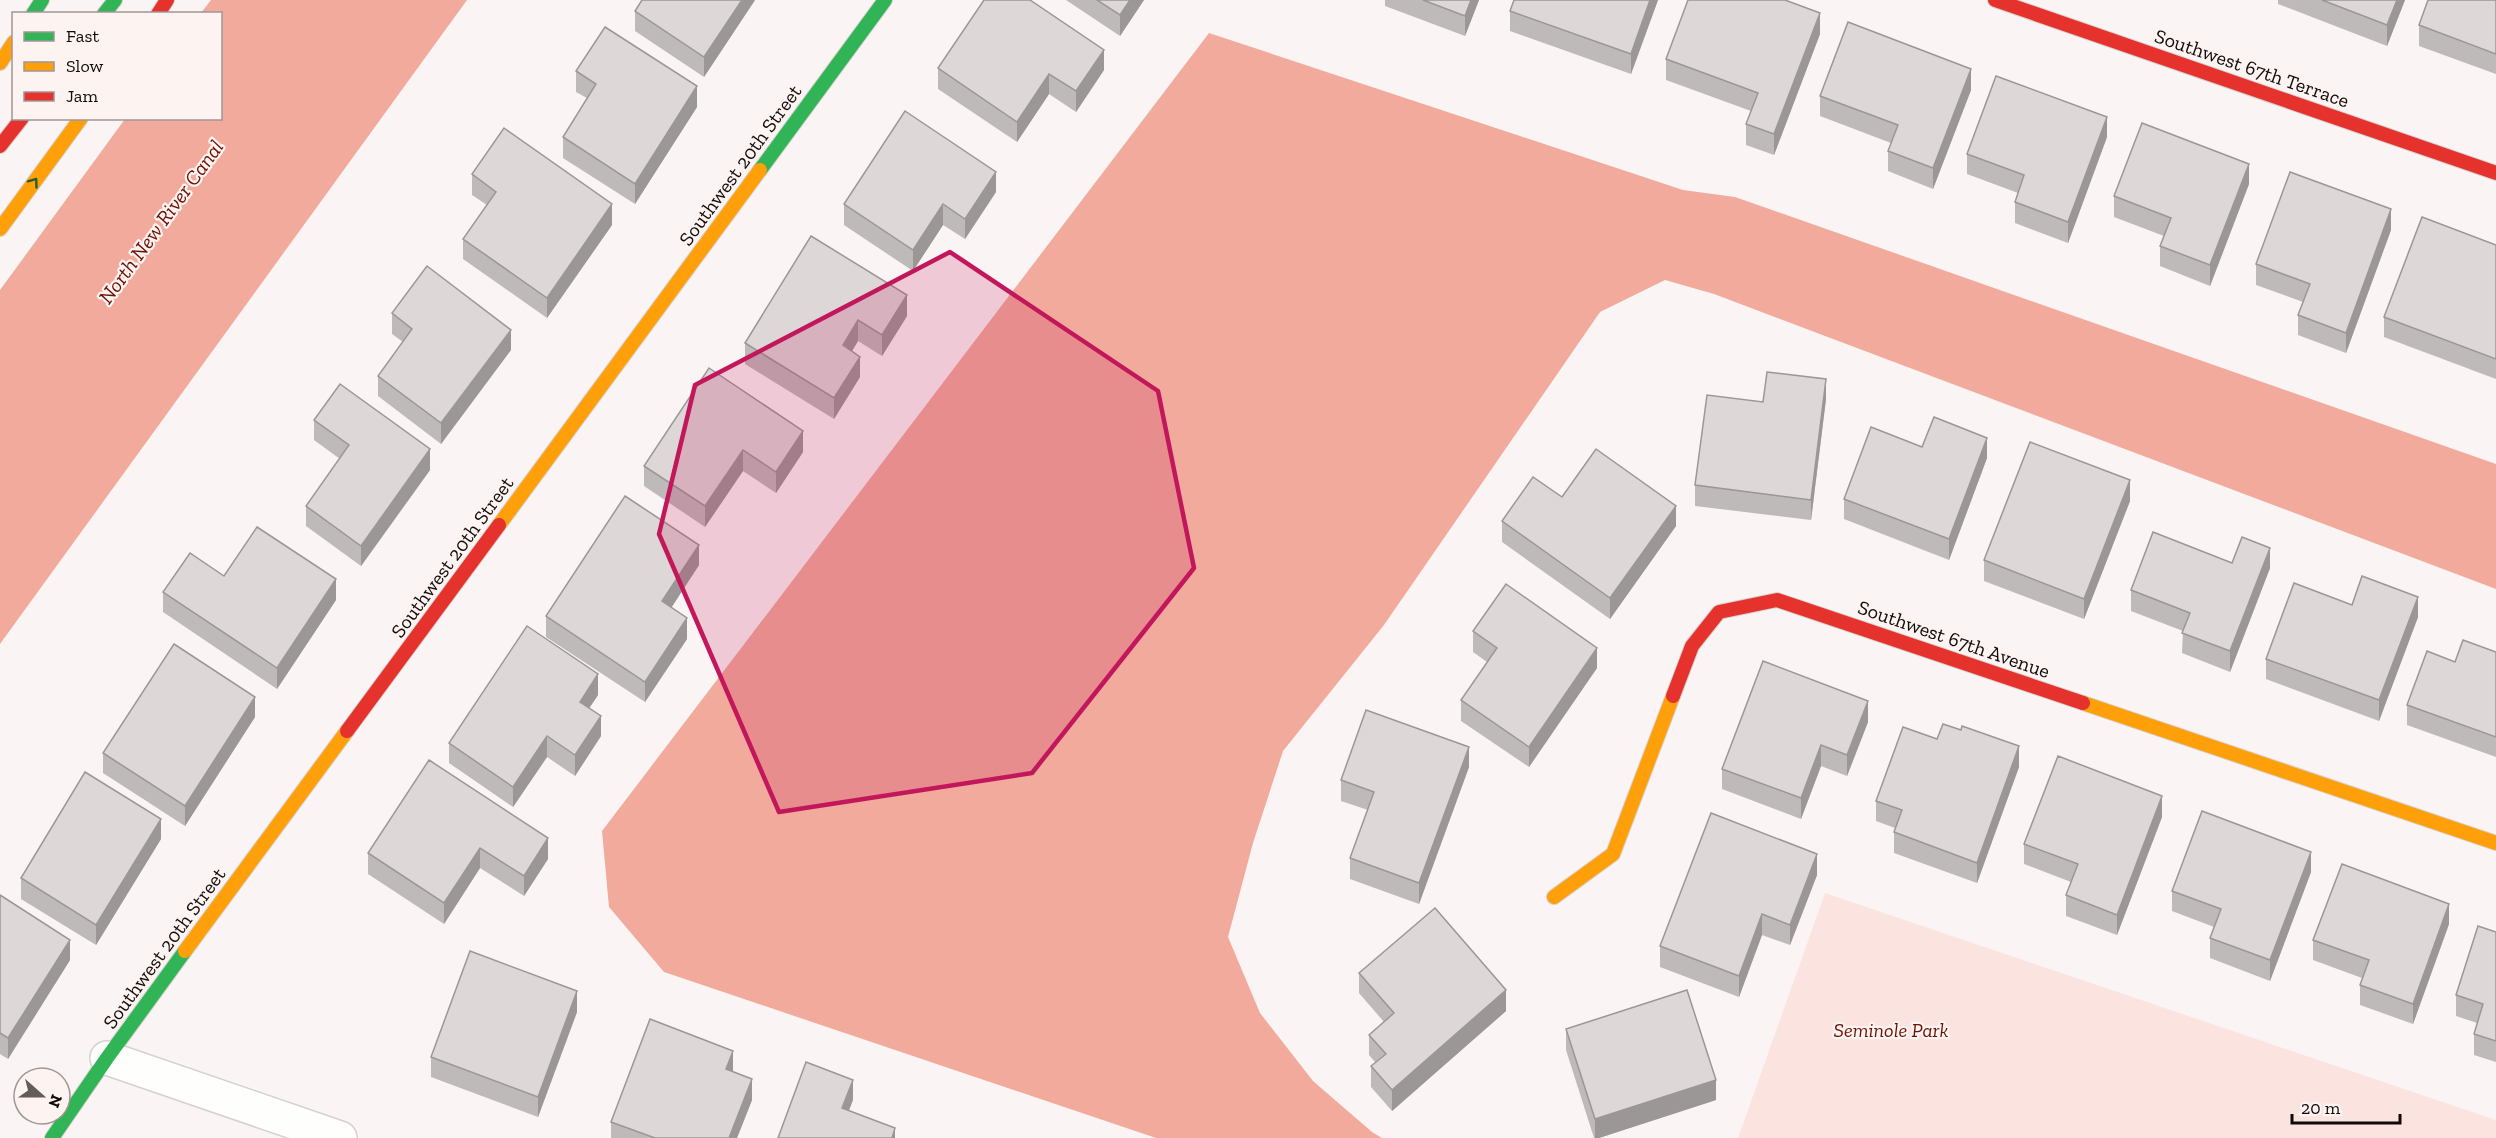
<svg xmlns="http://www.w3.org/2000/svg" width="2496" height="1138" viewBox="0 0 2496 1138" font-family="'Zilla Slab',serif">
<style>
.green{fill:#fbe4e0}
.water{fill:#f2aa9c}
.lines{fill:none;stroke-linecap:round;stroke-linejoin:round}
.street-casing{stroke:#d6d1d0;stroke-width:36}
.fast-casing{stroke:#d6d1d0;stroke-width:16}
.slow-casing{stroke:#d6d1d0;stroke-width:16}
.jam-casing{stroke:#d6d1d0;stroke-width:16}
.street{stroke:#fefefd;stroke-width:33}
.fast{stroke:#30b455;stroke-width:14}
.slow{stroke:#ff9f0a;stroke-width:14}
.jam{stroke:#e5322d;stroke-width:14}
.wall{fill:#bebab9}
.shaded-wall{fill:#9b9796}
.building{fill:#ddd8d7;stroke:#9b9796;stroke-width:1.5}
.oneway{stroke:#206030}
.marked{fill:#c2185b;fill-opacity:0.2;stroke:#c2185b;stroke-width:4.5;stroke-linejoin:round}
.labels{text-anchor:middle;stroke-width:4.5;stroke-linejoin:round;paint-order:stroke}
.street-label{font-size:20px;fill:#100b0a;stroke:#fdf3f1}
.park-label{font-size:20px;font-style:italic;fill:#6b1104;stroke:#fdf3f1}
.water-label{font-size:21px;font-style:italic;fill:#6a0f02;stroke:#fdf3f1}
</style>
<rect width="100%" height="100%" fill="#faf5f4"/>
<!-- green -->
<path class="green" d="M1825 893 2496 1120V1138H1738Z"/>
<!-- water -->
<g class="water">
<path d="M211 0H467L0 644V290L125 119 220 118V14L201 13Z"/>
<path d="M1209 33 1683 190 1735 197 2496 464V589L1714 294 1665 280 1600 312 1384 625 1283 751 1253 843 1228 937 1260 1013 1313 1081 1372 1132 1382 1138H1156L664 972 609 907 602 831Z"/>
</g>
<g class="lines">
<!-- street casing -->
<g class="street-casing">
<path id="street" d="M107 1058 340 1138"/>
</g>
<!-- fast casing -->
<g class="fast-casing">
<g id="fast">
<path d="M33 14 42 0"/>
<path d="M104 14 115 0"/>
<path d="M760 170 885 0"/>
<path d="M52 1138 107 1058 185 951"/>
</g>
</g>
<!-- slow casing -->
<g class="slow-casing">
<g id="slow">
<path d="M0 63 14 42"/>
<path d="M0 229 81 118"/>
<path d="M499 525 760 170"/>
<path d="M2083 703 2496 843"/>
<path d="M1554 897 1613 854 1673 696"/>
<path d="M185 951 347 731"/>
</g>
</g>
<!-- jam casing -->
<g class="jam-casing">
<g id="jam">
<path d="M1995 0 2496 173"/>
<path d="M158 14 167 0"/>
<path d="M0 146 22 118"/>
<path d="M1673 696 1692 646 1719 612 1777 600 2083 703"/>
<path d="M347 731 499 525"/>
</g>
</g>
<!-- street -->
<use href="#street" class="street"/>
<!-- fast -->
<use href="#fast" class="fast"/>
<!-- slow -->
<use href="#slow" class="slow"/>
<!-- jam -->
<use href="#jam" class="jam"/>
</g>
<!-- wall -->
<g class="wall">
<path d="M642 0H755L704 77 635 31V11Z"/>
<path d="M1066 0H1144L1120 36Z"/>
<path d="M1385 0H1479L1465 36 1385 6Z"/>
<path d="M1658 0 1631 74 1510 31V11Z"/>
<path d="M2278 0H2405L2387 46 2278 4Z"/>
<path d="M2496 0V74L2419 46V25Z"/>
<path d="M1820 34 1774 155 1746 145V124L1751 111 1666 80V59Z"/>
<path d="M938 68 1104 70 1076 112 1049 94 1017 142 938 89Z"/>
<path d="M576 71 697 107 635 204 563 158V137L587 98 576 92Z"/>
<path d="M1971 90 1933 189 1888 171V151L1891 143 1820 116V96Z"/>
<path d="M2107 137 2068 243 2015 223V202L2018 193 1967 174V154Z"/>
<path d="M472 174 612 225 547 318 463 259V239L487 205 472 195Z"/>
<path d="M2249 184 2210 286 2160 266V246L2164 236 2114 217V196Z"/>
<path d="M996 192 965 239 943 225 913 271 844 225V204Z"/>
<path d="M2391 230 2346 353 2298 335V315L2303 302 2256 285V264Z"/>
<path d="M811 236 907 316 882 356 858 341 852 351 860 377 834 419 745 364V343Z"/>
<path d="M2496 245V379L2384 337V317Z"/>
<path d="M392 313 511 350 441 444 378 396V376L403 342 392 334Z"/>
<path d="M709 368 803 452 776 493 743 471 705 527 644 486V466Z"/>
<path d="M1826 399 1811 520 1695 506V485L1763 402Z"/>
<path d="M314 420 430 470 361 566 306 526V506L340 459 314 440Z"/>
<path d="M1922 447 1987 458 1949 560 1844 519V499Z"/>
<path d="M1562 497 1676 526 1610 619 1502 542V521Z"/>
<path d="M2130 501 2084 619 1984 581V560Z"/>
<path d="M2232 563 2270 568 2230 672 2182 653 2183 631 2131 611V590Z"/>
<path d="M699 565 671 608 687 639 645 702 546 637V616Z"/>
<path d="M224 576 336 600 277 689 163 612V592Z"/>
<path d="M2352 605 2418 617 2379 721 2266 679V659Z"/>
<path d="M1473 631 1597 668 1529 767 1461 721V700L1487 662 1473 652Z"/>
<path d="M2496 652V757L2407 725V705L2455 662Z"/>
<path d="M598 695 589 708 601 736 575 776 547 757 513 807 449 763V743Z"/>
<path d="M255 717 185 826 103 773V753Z"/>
<path d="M1868 722 1847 776 1821 766 1801 819 1722 789V769Z"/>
<path d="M1937 739 2019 767 1977 883 1894 853V832L1895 828 1876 821V801Z"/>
<path d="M429 760 548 859 524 896 480 868 444 924 368 874V853Z"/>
<path d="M1469 767 1419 904 1350 879V858L1368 810 1341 801V780Z"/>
<path d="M2162 817 2117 935 2066 916V895L2071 882 2024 864V844Z"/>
<path d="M161 839 96 945 21 899V878Z"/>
<path d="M2311 872 2270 981 2210 958V938L2214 927 2172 911V891Z"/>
<path d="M1817 875 1790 945 1762 935 1739 997 1660 967V946Z"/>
<path d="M0 895 70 960 8 1059 0 1054Z"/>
<path d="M2449 924 2413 1024 2360 1005V985L2362 978 2313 960V940Z"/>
<path d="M2496 932V1062L2474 1055V1034L2477 1023 2456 1016V995Z"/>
<path d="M1359 973 1506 1011 1392 1111 1371 1087V1066L1376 1063 1369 1055V1035L1384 1022 1359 993Z"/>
<path d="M577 1012 538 1117 431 1077V1057Z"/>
<path d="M1566 1029 1716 1100 1599 1138H1594L1566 1050Z"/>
<path d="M733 1072 752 1100 737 1138H611V1122Z"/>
</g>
<!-- shaded-wall -->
<g class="shaded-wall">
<path d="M742 0H755L704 77V57Z"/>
<path d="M1130 0H1144L1120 36V15Z"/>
<path d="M1471 0H1479L1465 36V16Z"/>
<path d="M1650 0H1658L1631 74V54Z"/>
<path d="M2397 0H2405L2387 46V25Z"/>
<path d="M1820 13V34L1774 155V134Z"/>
<path d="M1104 50V70L1076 112V91Z"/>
<path d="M1971 69V90L1933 189V168Z"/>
<path d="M1049 74V94L1017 142V122Z"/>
<path d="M697 86V107L635 204V184Z"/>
<path d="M2107 117V137L2068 243V222Z"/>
<path d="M2249 164V184L2210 286V265Z"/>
<path d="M996 172V192L965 239V219Z"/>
<path d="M612 204V225L547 318V298Z"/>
<path d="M943 204V225L913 271V250Z"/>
<path d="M2391 209V230L2346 353V333Z"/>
<path d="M907 295V316L882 356V335Z"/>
<path d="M858 320V341L843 366V345Z"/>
<path d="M511 330V350L441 444V423Z"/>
<path d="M860 357V377L834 419V398Z"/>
<path d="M1826 379V399L1811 520V500Z"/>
<path d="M803 431V452L776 493V472Z"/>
<path d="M1987 438V458L1949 560V539Z"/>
<path d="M430 449V470L361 566V546Z"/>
<path d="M743 450V471L705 527V506Z"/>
<path d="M2130 480V501L2084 619V599Z"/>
<path d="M1676 506V526L1610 619V598Z"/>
<path d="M699 545V565L662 622V601Z"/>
<path d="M2270 548V568L2230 672V651Z"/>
<path d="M336 579V600L277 689V668Z"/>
<path d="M2418 597V617L2379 721V700Z"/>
<path d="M687 618V639L645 702V682Z"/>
<path d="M1597 648V668L1529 767V747Z"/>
<path d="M598 674V695L580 722V702Z"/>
<path d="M255 697V717L185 826V806Z"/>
<path d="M1868 701V722L1847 776V755Z"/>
<path d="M601 716V736L575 776V755Z"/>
<path d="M547 736V757L513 807V787Z"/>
<path d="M1821 745V766L1801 819V798Z"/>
<path d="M2019 746V767L1977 883V863Z"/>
<path d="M1469 747V767L1419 904V883Z"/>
<path d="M2162 796V817L2117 935V915Z"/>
<path d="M161 819V839L96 945V925Z"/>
<path d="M548 838V859L524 896V876Z"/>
<path d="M480 848V868L444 924V903Z"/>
<path d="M2311 852V872L2270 981V960Z"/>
<path d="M1817 854V875L1790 945V925Z"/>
<path d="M2449 904V924L2413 1024V1004Z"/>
<path d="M1762 914V935L1739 997V976Z"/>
<path d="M70 940V960L8 1059V1038Z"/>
<path d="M1506 990V1011L1392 1111V1090Z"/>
<path d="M577 991V1012L538 1117V1097Z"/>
<path d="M733 1051V1071L726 1090V1069Z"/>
<path d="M752 1079V1100L737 1138H729Z"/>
<path d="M853 1080V1100L842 1129V1108Z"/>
<path d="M1716 1080V1100L1599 1138H1595V1119Z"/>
<path d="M895 1128V1138H892Z"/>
</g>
<!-- building -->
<g class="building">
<path d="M642 0H742L704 57 635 11Z"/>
<path d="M984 0H1030L1104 50 1076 91 1049 74 1017 122 938 68Z"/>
<path d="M1097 0H1130L1120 15Z"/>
<path d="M1423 0H1471L1465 16Z"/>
<path d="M1514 0H1650L1631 54 1510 11Z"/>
<path d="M1688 0H1785L1820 13 1774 134 1746 124 1758 93 1666 59Z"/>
<path d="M2322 0H2397L2387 25Z"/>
<path d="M2428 0H2496V54L2419 25Z"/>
<path d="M1848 22 1971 69 1933 168 1888 151 1898 125 1820 96Z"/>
<path d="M605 27 697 86 635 184 563 137 596 84 576 71Z"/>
<path d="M1996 76 2107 117 2068 222 2015 202 2024 175 1967 154Z"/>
<path d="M905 111 996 172 965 219 943 204 913 250 844 204Z"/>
<path d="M2142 123 2249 164 2210 265 2160 246 2171 218 2114 196Z"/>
<path d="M504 128 612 204 547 298 463 239 496 192 472 174Z"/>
<path d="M2290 172 2391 209 2346 333 2298 315 2310 284 2256 264Z"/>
<path d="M2422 217 2496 245V359L2384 317Z"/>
<path d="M811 236 907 295 882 335 858 320 843 345 860 357 834 398 745 343Z"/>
<path d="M427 266 511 330 441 423 378 376 412 329 392 313Z"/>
<path d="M709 368 803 431 776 472 743 450 705 506 644 466Z"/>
<path d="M1767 372 1826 379 1811 500 1695 485 1707 395 1763 402Z"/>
<path d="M340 384 430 449 361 546 306 506 349 445 314 420Z"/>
<path d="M1934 417 1987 438 1949 539 1844 499 1871 427 1922 447Z"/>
<path d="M2030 442 2130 480 2084 599 1984 560Z"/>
<path d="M1596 449 1676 506 1610 598 1502 521 1533 477 1562 497Z"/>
<path d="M625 496 699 545 662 601 687 618 645 682 546 616Z"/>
<path d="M257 527 336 579 277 668 163 592 190 553 224 576Z"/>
<path d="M2153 532 2232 563 2242 537 2270 548 2230 651 2182 633 2190 613 2131 590Z"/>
<path d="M2362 576 2418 597 2379 700 2266 659 2294 583 2352 605Z"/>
<path d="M1506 584 1597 648 1529 747 1461 700 1497 648 1473 631Z"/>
<path d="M527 626 598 674 580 702 601 716 575 755 547 736 513 787 449 743Z"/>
<path d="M2463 640 2496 652V737L2407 705 2427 651 2455 662Z"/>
<path d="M174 644 255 697 185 806 103 753Z"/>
<path d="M1763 661 1868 701 1847 755 1821 745 1801 798 1722 769Z"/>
<path d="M1366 710 1469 747 1419 883 1350 858 1374 792 1341 780Z"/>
<path d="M1943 724 1961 730 1962 726 2019 746 1977 863 1894 832 1902 810 1876 801 1903 727 1937 739Z"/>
<path d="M2058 756 2162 796 2117 915 2066 895 2078 864 2024 844Z"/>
<path d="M429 760 548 838 524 876 480 848 444 903 368 853Z"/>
<path d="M85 772 161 819 96 925 21 878Z"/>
<path d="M2202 811 2311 852 2270 960 2210 938 2221 909 2172 891Z"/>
<path d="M1711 813 1817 854 1790 925 1762 914 1739 976 1660 946Z"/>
<path d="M2342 864 2449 904 2413 1004 2360 985 2369 960 2313 940Z"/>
<path d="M0 895 70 940 8 1038 0 1033Z"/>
<path d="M1435 908 1506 990 1392 1090 1371 1066 1386 1054 1369 1035 1394 1013 1359 973Z"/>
<path d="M2478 926 2496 932V1041L2474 1034 2483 1004 2456 995Z"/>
<path d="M470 951 577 991 538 1097 431 1057Z"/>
<path d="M1687 990 1716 1080 1595 1119 1566 1029Z"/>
<path d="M650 1019 733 1051 726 1069 752 1079 729 1138H655L611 1122Z"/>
<path d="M806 1062 853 1080 842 1108 895 1128 892 1138H778Z"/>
</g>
<!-- one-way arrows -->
<defs><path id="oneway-chevron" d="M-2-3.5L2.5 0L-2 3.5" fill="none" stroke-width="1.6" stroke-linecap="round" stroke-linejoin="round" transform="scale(1.5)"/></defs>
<use class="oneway" href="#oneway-chevron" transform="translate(34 182) rotate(-54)"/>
<!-- marked area -->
<path class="marked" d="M950 252 1158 391 1194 568 1032 773 779 812 659 534 695 385Z"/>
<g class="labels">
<!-- street labels -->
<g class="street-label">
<text transform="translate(2252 68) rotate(19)" y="7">Southwest 67th Terrace</text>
<text transform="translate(740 165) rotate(-54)" y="7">Southwest 20th Street</text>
<text transform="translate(452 557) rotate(-54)" y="7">Southwest 20th Street</text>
<text transform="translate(1954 639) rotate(19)" y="7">Southwest 67th Avenue</text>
<text transform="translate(164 948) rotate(-54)" y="7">Southwest 20th Street</text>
</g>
<!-- park labels -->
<g class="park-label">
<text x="1891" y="1037">Seminole Park</text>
</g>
<!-- water labels -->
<g class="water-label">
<text transform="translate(161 222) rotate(-54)" y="7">North New River Canal</text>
</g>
</g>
<!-- legend -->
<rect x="12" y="12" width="210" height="108" fill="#fdf3f1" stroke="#9e9695" stroke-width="1.5"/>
<rect x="24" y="32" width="30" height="9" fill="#30b455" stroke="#9e9695" stroke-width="1.5"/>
<text x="66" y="42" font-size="18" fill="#100b0a">Fast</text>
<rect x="24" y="62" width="30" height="9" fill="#ff9f0a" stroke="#9e9695" stroke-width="1.5"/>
<text x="66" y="72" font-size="18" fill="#100b0a">Slow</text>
<rect x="24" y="92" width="30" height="9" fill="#e5322d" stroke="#9e9695" stroke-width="1.5"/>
<text x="66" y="102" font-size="18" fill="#100b0a">Jam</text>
<!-- north arrow -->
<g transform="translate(42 1096) rotate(111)"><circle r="28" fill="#fdf3f1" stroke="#9e9695" stroke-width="1.5"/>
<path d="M0-4.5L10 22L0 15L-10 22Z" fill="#625d5c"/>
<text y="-9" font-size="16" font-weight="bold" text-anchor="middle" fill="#100b0a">N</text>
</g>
<!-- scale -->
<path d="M2292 1114v9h108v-9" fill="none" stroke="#100b0a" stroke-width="3"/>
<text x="2301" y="1114" font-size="18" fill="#100b0a" stroke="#fdf3f1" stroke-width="4.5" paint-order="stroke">20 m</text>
</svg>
